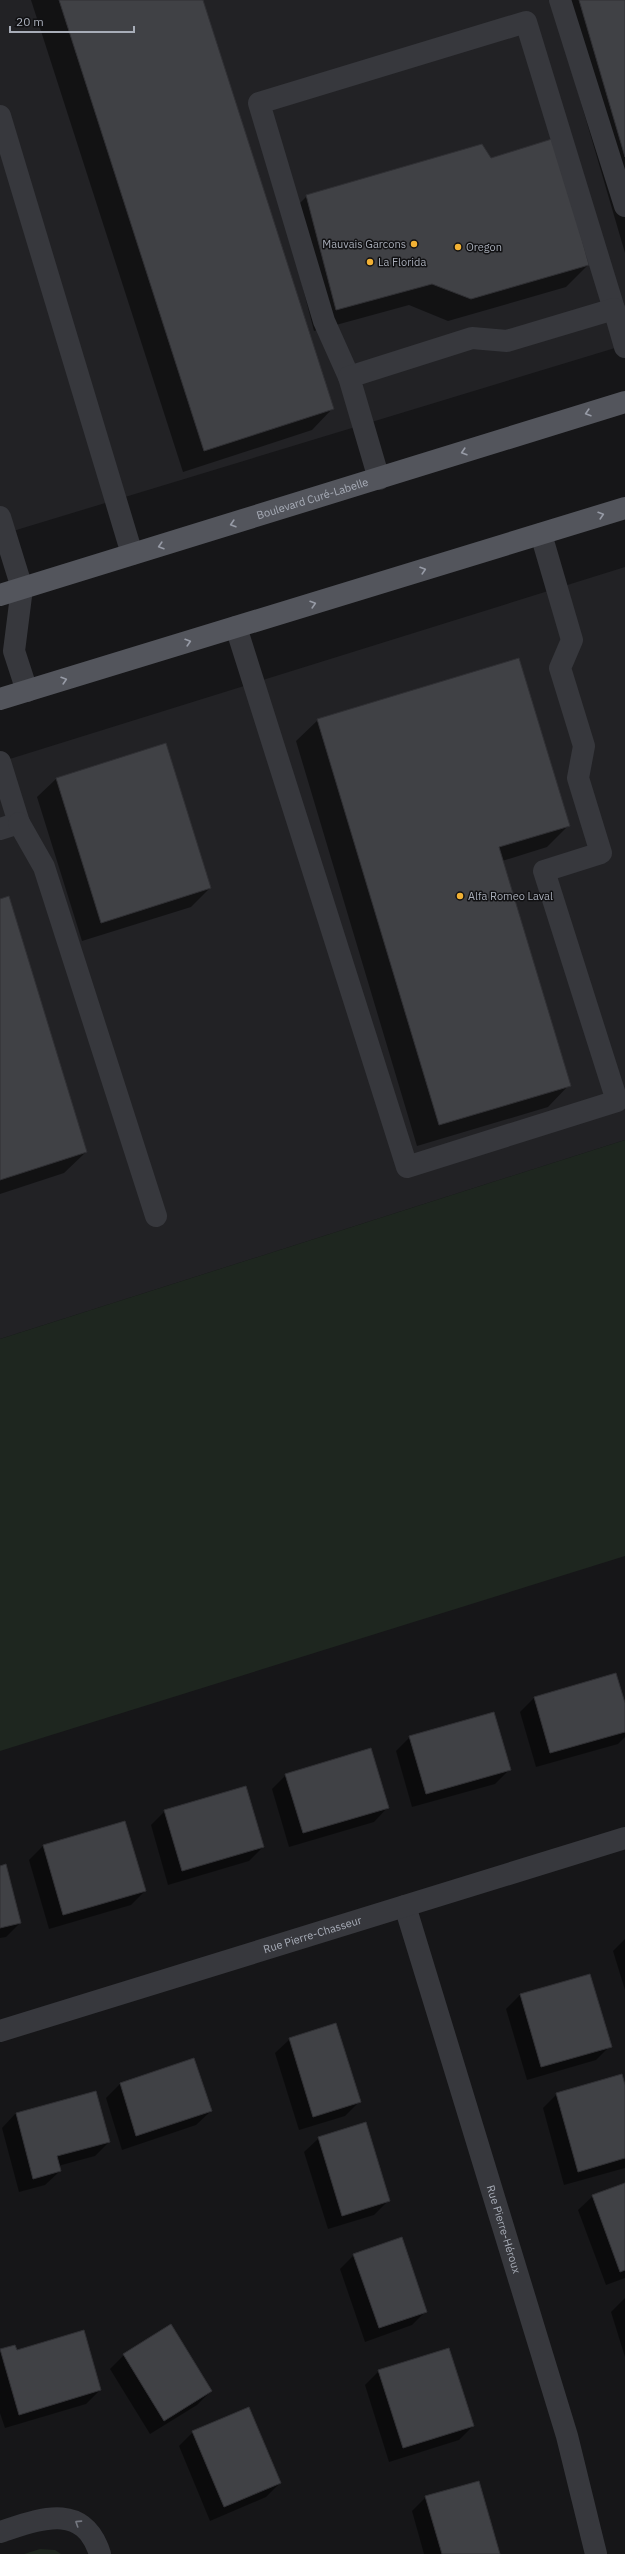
<svg xmlns="http://www.w3.org/2000/svg" width="625" height="2554" viewBox="0 0 625 2554" font-family="'IBM Plex Sans',sans-serif">
<style>
.built{fill:#222225}
.green{fill:#1e261f}
.shadow{fill:#0007}
.building{fill:#404145;stroke:#303034}
.lines{fill:none;stroke-linecap:round;stroke-linejoin:round}
.lane{stroke:#37383d;stroke-width:22}
.street{stroke:#37383d;stroke-width:22}
.primary{stroke:#53555c;stroke-width:22}
.oneway{stroke:#979ba6}
.oneway2{stroke:#757881}
.poi-dot{fill:#f2b134;stroke:#111113;stroke-width:1.5}
.labels{text-anchor:middle;stroke-width:3;stroke-linejoin:round;paint-order:stroke}
.poi-label{font-size:11px;fill:#a8adb8;stroke:#111113;text-anchor:start}
.street-label{font-size:11px;fill:#a8adb8;stroke:#111113}
</style>
<rect width="100%" height="100%" fill="#161618"/>
<!-- built -->
<g class="built">
<path d="M0 0H625V345L0 535Z"/>
<path d="M625 567V1140L0 1339V762Z"/>
</g>
<!-- green -->
<g class="green">
<path d="M625 1140V1556L0 1751V1339Z"/>
<path d="M40 2549 55 2550 61 2554H24Z"/>
</g>
<!-- shadow -->
<g class="shadow">
<path d="M31 0H202L333 408 312 430 183 472Z"/>
<path d="M551 0H625V253Z"/>
<path d="M491 159 588 265 566 287 448 321 409 305 314 331 285 218 307 196Z"/>
<path d="M318 720 568 826 547 847 502 861 569 1085 548 1107 417 1146 296 741Z"/>
<path d="M56 779 210 888 191 907 82 941 37 797Z"/>
<path d="M0 900 86 1152 64 1173 0 1194Z"/>
<path d="M535 1697 625 1707V1737L618 1744 536 1767 520 1712Z"/>
<path d="M410 1737 510 1769 495 1784 412 1807 396 1751Z"/>
<path d="M286 1775 388 1807 374 1822 289 1847 272 1789Z"/>
<path d="M165 1811 263 1847 249 1861 168 1885 151 1825Z"/>
<path d="M43 1846 145 1891 131 1905 49 1929 29 1860Z"/>
<path d="M0 1867 20 1923 6 1937 0 1938Z"/>
<path d="M625 1939V1990L613 1951Z"/>
<path d="M589 1975 610 2046 596 2060 527 2080 506 2009 520 1995Z"/>
<path d="M290 2039 359 2102 345 2116 299 2130 275 2053Z"/>
<path d="M194 2060 211 2111 196 2125 122 2150 106 2098 120 2084Z"/>
<path d="M625 2089V2168L564 2185 543 2108 557 2094Z"/>
<path d="M16 2113 109 2142 95 2156 58 2166 60 2171 45 2185 19 2192 2 2128Z"/>
<path d="M319 2138 388 2201 374 2215 328 2229 304 2152Z"/>
<path d="M625 2184V2278L606 2285 578 2210 593 2196Z"/>
<path d="M354 2255 426 2311 412 2325 365 2342 340 2269Z"/>
<path d="M625 2298V2357L611 2312Z"/>
<path d="M15 2346 16 2352 100 2390 86 2404 5 2428 0 2413V2351Z"/>
<path d="M124 2355 211 2391 197 2405 150 2434 110 2369Z"/>
<path d="M379 2371 473 2426 459 2440 389 2462 365 2385Z"/>
<path d="M193 2432 280 2483 266 2497 210 2521 179 2446Z"/>
<path d="M426 2497 499 2554H424L412 2511Z"/>
</g>
<!-- building -->
<g class="building">
<path d="M59 0H203L334 409 204 451Z"/>
<path d="M579 0H625V157Z"/>
<path d="M555 138 589 265 471 299 432 284 336 310 306 195 482 144 491 158Z"/>
<path d="M519 658 570 826 499 847 571 1086 439 1125 317 719Z"/>
<path d="M166 743 211 888 101 923 56 778Z"/>
<path d="M9 896 87 1152 0 1180V899Z"/>
<path d="M616 1673 625 1703V1732L550 1753 534 1697Z"/>
<path d="M494 1712 511 1770 426 1794 409 1736Z"/>
<path d="M371 1748 389 1808 303 1833 285 1774Z"/>
<path d="M246 1786 264 1847 182 1871 164 1810Z"/>
<path d="M125 1821 146 1891 63 1915 43 1845Z"/>
<path d="M6 1864 21 1923 0 1928V1866Z"/>
<path d="M590 1974 612 2047 541 2067 520 1994Z"/>
<path d="M336 2023 361 2102 313 2117 289 2038Z"/>
<path d="M194 2058 212 2111 136 2136 120 2083Z"/>
<path d="M622 2074 625 2085V2158L578 2172 556 2093Z"/>
<path d="M96 2091 110 2142 57 2156 61 2171 33 2179 16 2113Z"/>
<path d="M366 2122 390 2201 342 2216 318 2137Z"/>
<path d="M625 2183V2270L620 2272 592 2195Z"/>
<path d="M402 2237 427 2312 379 2328 353 2254Z"/>
<path d="M171 2324 212 2391 164 2421 123 2354Z"/>
<path d="M84 2330 101 2390 19 2415 0 2349 15 2345 17 2350Z"/>
<path d="M449 2348 474 2426 403 2448 378 2370Z"/>
<path d="M249 2407 281 2483 224 2507 192 2431Z"/>
<path d="M479 2481 500 2554H442L425 2496Z"/>
</g>
<g class="lines">
<!-- lane -->
<g class="lane">
<path d="M560 0 625 206"/>
<path d="M0 116 132 554"/>
<path d="M349 377 324 321 259 103 526 22 614 309"/>
<path d="M379 479 349 377 472 338 507 341 614 309 625 347"/>
<path d="M0 517 22 588 14 651 27 691"/>
<path d="M236 627 407 1167 617 1101 544 871 601 853 578 778 584 746 560 668 572 640 541 534"/>
<path d="M0 762 19 823 0 829"/>
<path d="M19 823 44 867 156 1216"/>
</g>
<!-- street -->
<g class="street">
<path id="s1" d="M405 1906 567 2436 596 2554"/>
<path id="s2" d="M0 2031 625 1838"/>
<path d="M0 2532C40 2519 83 2501 100 2554"/>
</g>
<!-- primary -->
<g class="primary">
<path id="s3" d="M0 595 625 402"/>
<path d="M0 699 625 508"/>
</g>
</g>
<!-- one-way arrows -->
<defs><path id="oneway-chevron" d="M-2-3.5L2.5 0L-2 3.5" fill="none" stroke-width="1.6" stroke-linecap="round" stroke-linejoin="round"/></defs>
<g class="oneway">
<use href="#oneway-chevron" transform="translate(588 413) rotate(163)"/>
<use href="#oneway-chevron" transform="translate(464 452) rotate(163)"/>
<use href="#oneway-chevron" transform="translate(601 515) rotate(-17)"/>
<use href="#oneway-chevron" transform="translate(233 524) rotate(163)"/>
<use href="#oneway-chevron" transform="translate(161 546) rotate(163)"/>
<use href="#oneway-chevron" transform="translate(423 570) rotate(-17)"/>
<use href="#oneway-chevron" transform="translate(313 604) rotate(-17)"/>
<use href="#oneway-chevron" transform="translate(188 642) rotate(-17)"/>
<use href="#oneway-chevron" transform="translate(64 680) rotate(-17)"/>
</g>
<use class="oneway2" href="#oneway-chevron" transform="translate(78 2523) rotate(-147)"/>
<!-- markers -->
<g class="poi-dot">
<circle cx="414" cy="244" r="4"/>
<circle cx="458" cy="247" r="4"/>
<circle cx="370" cy="262" r="4"/>
<circle cx="460" cy="896" r="4"/>
</g>
<g class="labels">
<!-- poi labels -->
<g class="poi-label">
<text x="406" y="248" text-anchor="end">Mauvais Garcons</text>
<text x="466" y="251">Oregon</text>
<text x="378" y="266">La Florida</text>
<text x="468" y="900">Alfa Romeo Laval</text>
</g>
<!-- street labels -->
<g class="street-label">
<text dy="4" stroke="none"><textPath href="#s3" startOffset="327">Boulevard Curé-Labelle</textPath></text>
<text dy="4" stroke="none"><textPath href="#s2" startOffset="327">Rue Pierre-Chasseur</textPath></text>
<text dy="4" stroke="none"><textPath href="#s1" startOffset="338">Rue Pierre-Héroux</textPath></text>
</g>
</g>
<!-- scale -->
<path d="M10 26v6h124v-6" fill="none" stroke="#a8adb8" stroke-width="2"/>
<text x="16" y="26" font-size="12" fill="#a8adb8" stroke="#111113" stroke-width="3" paint-order="stroke">20 m</text>
</svg>
